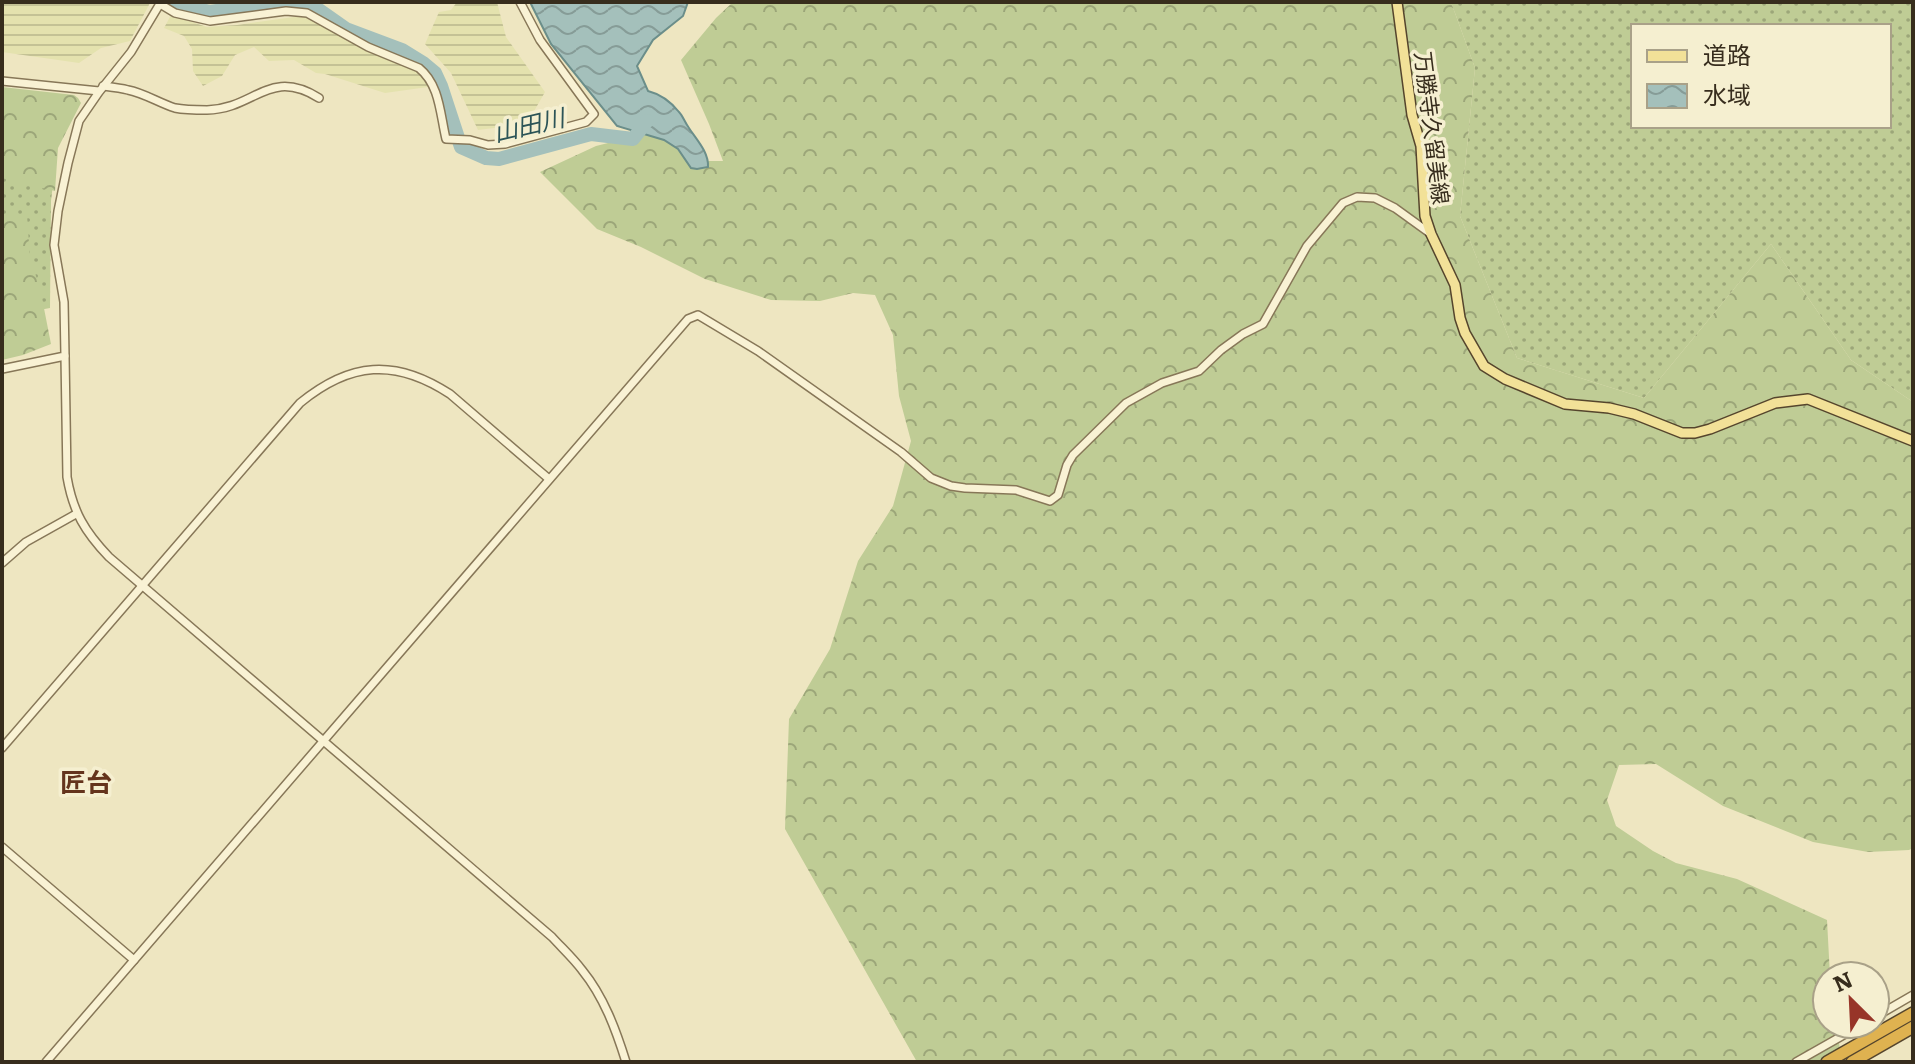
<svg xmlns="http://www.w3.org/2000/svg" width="1915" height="1064" viewBox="0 0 1915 1064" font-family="Literata,'Noto Sans JP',serif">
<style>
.farmland{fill:url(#farmland-rules)}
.grass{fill:url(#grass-dots);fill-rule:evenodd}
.forest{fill:url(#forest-crowns)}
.water{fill:url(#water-waves);stroke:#6b8e8a;stroke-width:2}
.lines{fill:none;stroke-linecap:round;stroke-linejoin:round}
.river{stroke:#a4c0bb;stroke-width:14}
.minor-casing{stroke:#877758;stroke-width:10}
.major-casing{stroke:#55452d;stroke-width:12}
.highway-casing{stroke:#55452d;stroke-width:14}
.minor{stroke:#f9f2d4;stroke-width:7}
.major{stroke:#f2e198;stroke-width:9}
.highway{stroke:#dfb250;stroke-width:11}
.labels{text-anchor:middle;stroke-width:7;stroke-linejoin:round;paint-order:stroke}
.street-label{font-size:22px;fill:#372d1d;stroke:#f5efd0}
.water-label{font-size:24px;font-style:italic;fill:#2c5457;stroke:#f5efd0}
.quarter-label{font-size:26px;font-weight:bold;fill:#64341c;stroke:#f5efd0}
</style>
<defs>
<pattern id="farmland-rules" width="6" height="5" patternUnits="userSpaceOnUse" patternTransform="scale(2)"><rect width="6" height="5" fill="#e4e2ae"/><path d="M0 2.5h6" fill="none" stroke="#c4c295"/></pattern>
<pattern id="grass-dots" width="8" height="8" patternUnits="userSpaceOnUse" patternTransform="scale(2)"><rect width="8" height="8" fill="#bfcc95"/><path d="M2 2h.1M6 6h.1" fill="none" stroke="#9ca679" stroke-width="1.8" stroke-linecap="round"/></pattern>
<pattern id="forest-crowns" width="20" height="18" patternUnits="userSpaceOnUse" patternTransform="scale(2)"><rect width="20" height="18" fill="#bfcc95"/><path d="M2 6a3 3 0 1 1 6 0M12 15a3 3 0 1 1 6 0" fill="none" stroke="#9ca679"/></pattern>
<pattern id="water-waves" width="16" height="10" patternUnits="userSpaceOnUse" patternTransform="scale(2)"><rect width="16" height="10" fill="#a4c0bb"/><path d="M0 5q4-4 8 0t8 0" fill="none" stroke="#869c97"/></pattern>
</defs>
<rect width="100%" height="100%" fill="#eee6c1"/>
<!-- farmland -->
<g class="farmland">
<path d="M2 2H147L150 3 130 41 101 48 79 63 2 52Z"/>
<path d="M457 2H497L506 37 545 92 533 113 511 126 478 130 451 73 425 44 439 12 451 10Z"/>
<path d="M171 15 207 27 237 25 301 16 315 21 372 53 416 71 426 79 428 87 385 93 325 74 316 73 294 60 269 61 254 47 235 55 222 76 203 86 193 71 192 49 184 36 164 28Z"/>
</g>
<!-- grass -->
<g class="grass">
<path d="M1451 2H1913V402L1851 360 1771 244 1644 398 1517 358 1460 216 1475 68ZM1633 26H1889V126H1633Z"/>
<path d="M59 132 51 201 50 308 2 317V138Z"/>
</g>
<!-- forest -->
<g class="forest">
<path d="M733 2H1451L1475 68 1460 216 1517 358 1644 398 1771 244 1851 360 1913 402V848L1909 850 1868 852 1813 842 1723 806 1656 764 1619 765 1607 800 1616 826 1653 851 1676 863 1737 879 1827 920 1830 976H1827V1024H1836L1842 1062H917L785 829 789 719 830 649 858 561 893 506 911 441 899 396 893 335 875 295 853 293 820 301 771 300 705 279 641 247 597 229 540 172 596 146 648 133 673 134 706 161H723L709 124 681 60 716 18Z"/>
<path d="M2 87 74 95 78 98 81 103 58 148 55 191 5 179 2 177Z"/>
<path d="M2 215H27L30 258 40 288 51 344 23 355 2 360Z"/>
</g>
<!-- water -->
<path class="water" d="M530 2H688L683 16 653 40 637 66 648 91C660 94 671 102 679 112 683 116 685 123 689 128 696 139 709 152 708 167L697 169 691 168 678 149 664 140 617 126 551 44Z"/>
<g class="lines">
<!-- river -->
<g class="river">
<path d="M176 2 209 12 286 2"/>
<path d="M292 2 319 10 346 29 402 50 423 63 435 73 441 86 461 147 486 158 499 159 591 134 633 139 647 121"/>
</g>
<!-- minor casing -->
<g class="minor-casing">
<g id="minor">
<path d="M160 4 175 13 210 21 286 11 307 13 368 47 419 68C440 85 440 114 446 139L470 140 488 145 505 144 586 122 594 114 540 40 520 2"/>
<path d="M2 81 99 91"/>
<path d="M103 86C111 87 120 88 128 90 144 93 159 103 175 108 185 110 197 110 207 110 255 109 269 67 319 98"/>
<path d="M65 356 67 477C73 512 85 532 109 557L552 937C562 948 573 958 582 970 604 997 616 1030 626 1062"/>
<path d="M2 369 65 356 64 302 54 245 58 211 68 163 79 121 99 92 131 52 161 2"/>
<path d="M2 563 26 542 76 514"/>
<path d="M2 748 300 403C350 362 395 358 450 394L549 479"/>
<path d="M2 847 134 960"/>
<path d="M1875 1017 1913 995"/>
<path d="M46 1062 688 319 698 315 758 351 901 452 931 478 951 486 965 488 1016 490 1050 501 1058 495 1067 465 1073 455 1126 403 1162 383 1199 371 1221 350 1243 334 1263 324 1307 246 1343 203 1357 197 1375 198 1395 208 1431 234"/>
<path d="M1796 1062 1863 1024"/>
</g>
</g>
<!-- major casing -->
<g class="major-casing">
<path id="major" d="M1397 2 1412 115 1421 146 1425 216 1431 234 1455 285 1460 318 1465 333 1484 366 1505 379 1565 404 1609 408 1634 414 1682 433H1695L1710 429 1775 403 1808 399 1913 441"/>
</g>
<!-- highway casing -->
<g class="highway-casing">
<g id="highway">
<path d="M1827 1062 1913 1013"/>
<path d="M1852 1062 1913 1027"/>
</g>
</g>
<!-- minor -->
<use href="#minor" class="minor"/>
<!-- major -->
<use href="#major" class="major"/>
<!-- highway -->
<use href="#highway" class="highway"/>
</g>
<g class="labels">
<!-- street labels -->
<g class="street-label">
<text transform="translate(1432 128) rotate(83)" y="8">万勝寺久留美線</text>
</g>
<!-- water labels -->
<g class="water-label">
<text transform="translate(529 126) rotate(-13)" y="8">山田川</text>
</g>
<!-- quarter labels -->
<g class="quarter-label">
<text x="86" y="792">匠台</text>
</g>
</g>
<!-- border -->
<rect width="1915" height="1064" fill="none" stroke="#372d1d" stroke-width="8"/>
<!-- legend -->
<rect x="1631" y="24" width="260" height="104" fill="#f5efd0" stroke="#a9a188" stroke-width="2"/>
<rect x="1647" y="50" width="40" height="12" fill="#f2e198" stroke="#a9a188" stroke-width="2"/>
<text x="1703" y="64" font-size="24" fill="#372d1d">道路</text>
<rect x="1647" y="84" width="40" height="24" fill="url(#water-waves)" stroke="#a9a188" stroke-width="2"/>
<text x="1703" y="104" font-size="24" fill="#372d1d">水域</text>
<!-- north arrow -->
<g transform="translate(1851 1000) rotate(336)"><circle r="38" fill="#f5efd0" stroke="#a9a188" stroke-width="2"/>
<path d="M0-6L14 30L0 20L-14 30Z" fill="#973528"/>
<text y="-12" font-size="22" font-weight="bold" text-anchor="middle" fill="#372d1d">N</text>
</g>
</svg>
